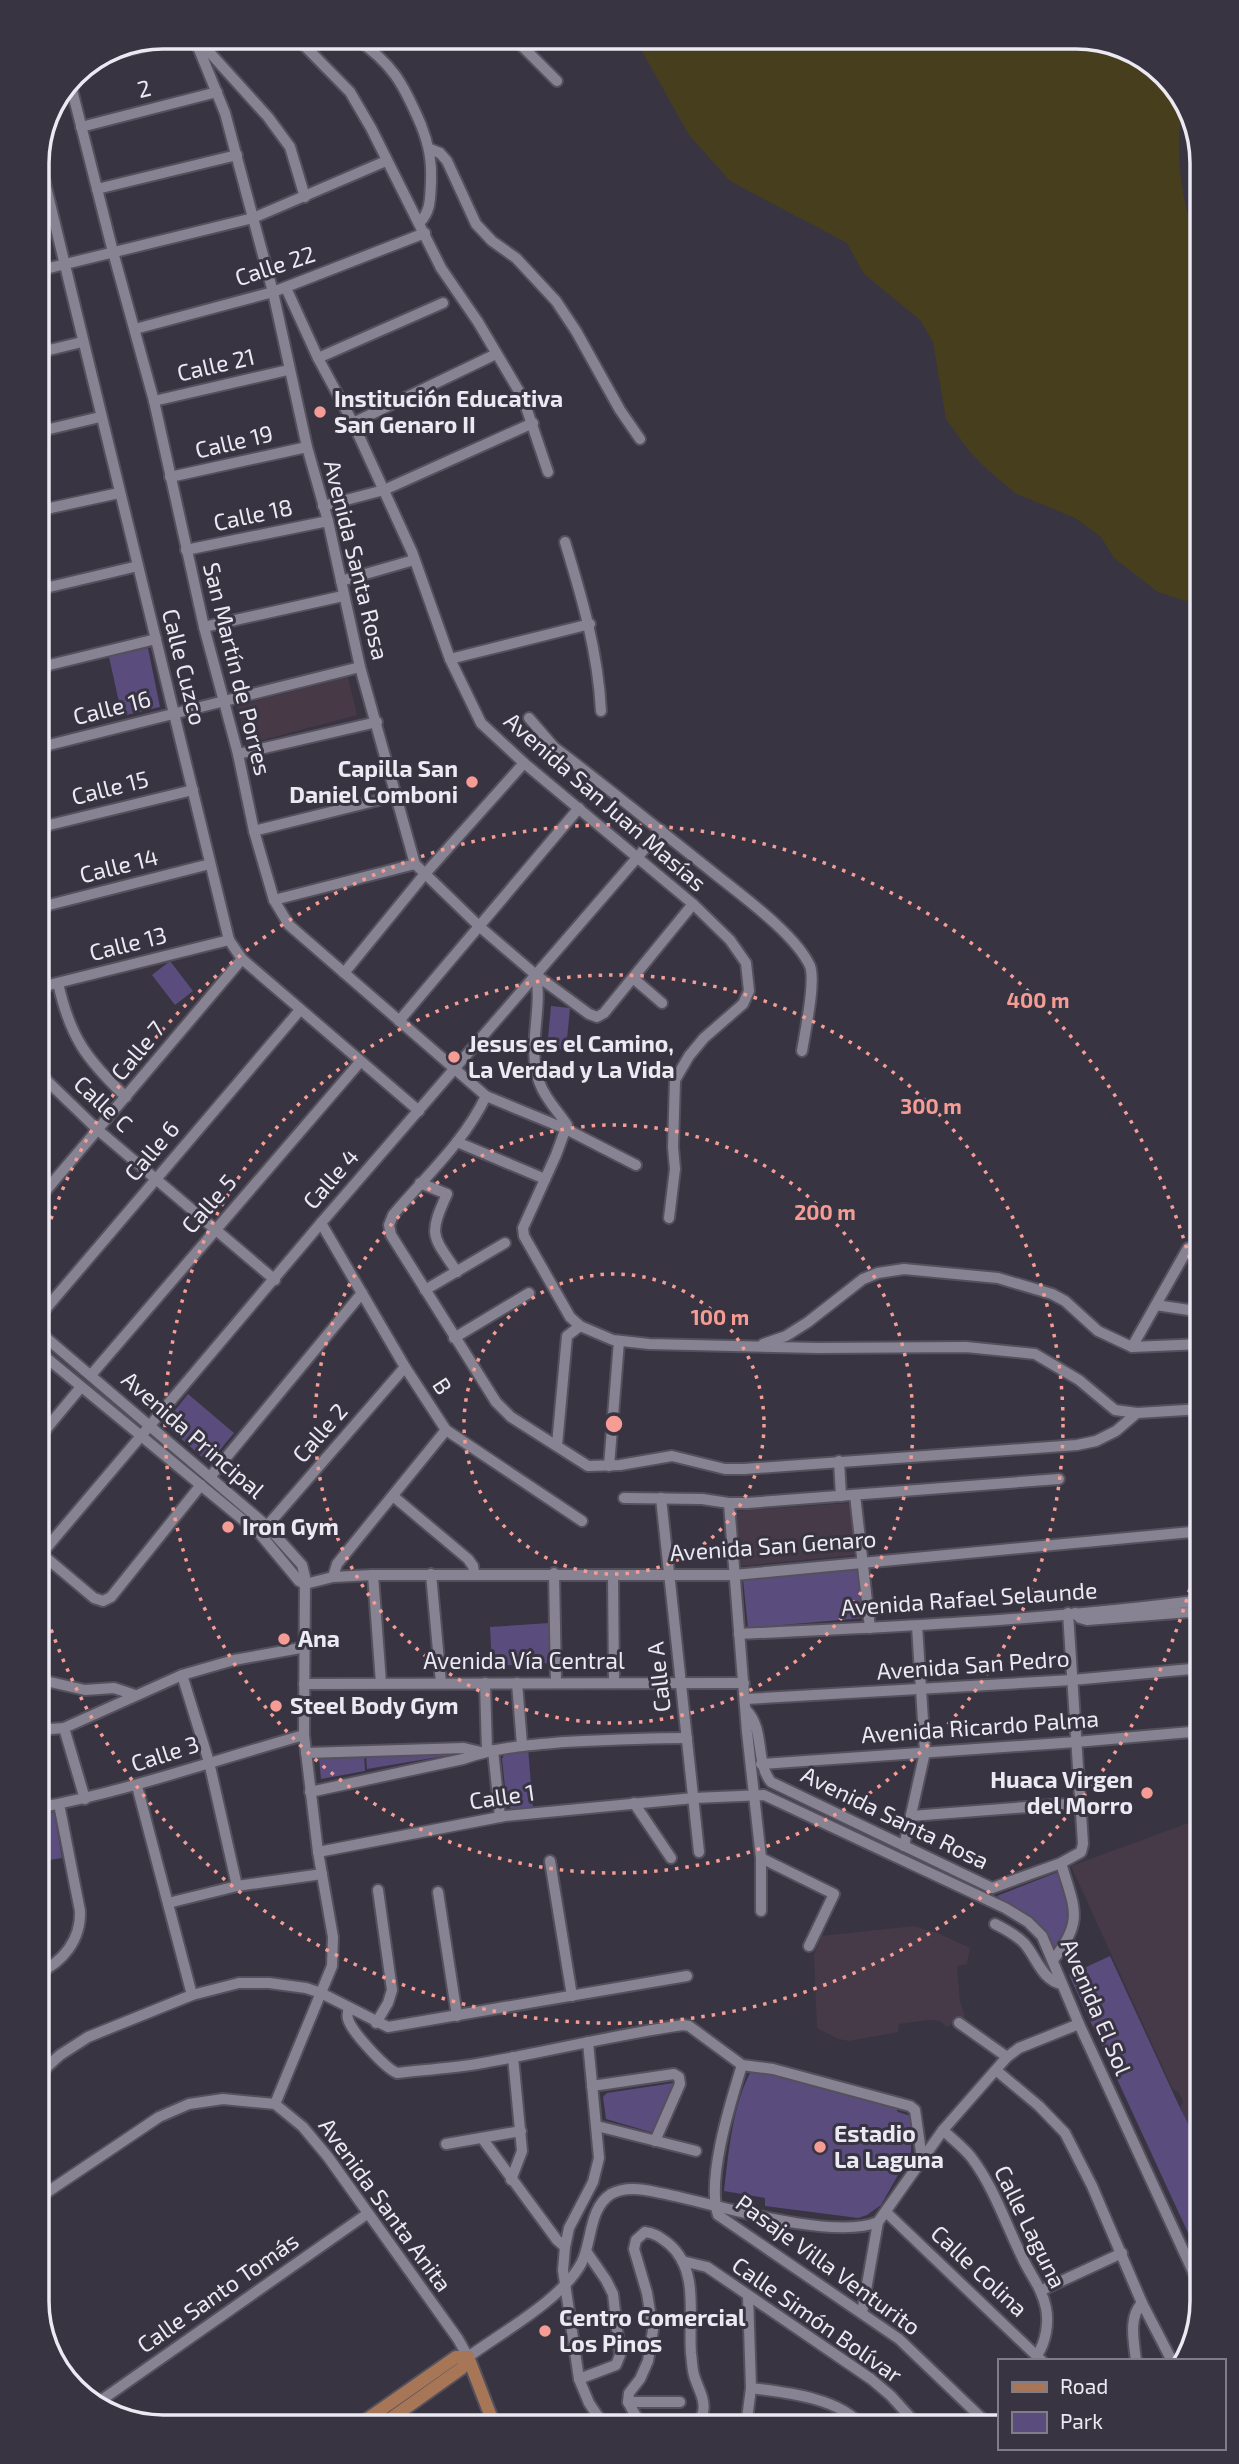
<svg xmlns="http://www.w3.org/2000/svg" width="1239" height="2464" viewBox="0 0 1239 2464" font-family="'Exo 2',sans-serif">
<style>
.commercial{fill:#483947}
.education{fill:#463948}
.green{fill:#5a4c7d}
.sand{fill:#473e1e}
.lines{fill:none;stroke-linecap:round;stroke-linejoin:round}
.minor-casing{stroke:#54515d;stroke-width:14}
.major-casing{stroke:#54515d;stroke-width:16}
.minor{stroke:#878393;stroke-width:10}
.major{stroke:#a77657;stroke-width:12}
.ring{fill:none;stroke:#f59c94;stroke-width:3.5;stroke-dasharray:3.5 7}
.poi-dot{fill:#f59c94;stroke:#383442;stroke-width:2.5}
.labels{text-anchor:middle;stroke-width:6;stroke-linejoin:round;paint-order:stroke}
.street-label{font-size:23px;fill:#ebe9f2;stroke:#383442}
.poi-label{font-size:23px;font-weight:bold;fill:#ebe9f2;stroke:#383442;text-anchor:start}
.rim{fill:none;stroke:#ebe9f2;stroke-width:3.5}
.centre{fill:#f59c94;stroke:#383442;stroke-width:3.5}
.ring-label{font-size:21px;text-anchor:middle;font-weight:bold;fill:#f59c94;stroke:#383442;stroke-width:6;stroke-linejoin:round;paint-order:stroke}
</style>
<rect width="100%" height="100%" fill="#383442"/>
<!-- commercial -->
<path class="commercial" d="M348 677 357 715 247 744 237 706Z"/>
<!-- education -->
<g class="education">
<path d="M850 1503 856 1555 742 1566 736 1511Z"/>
<path d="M1202 1818V2129L1193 2133 1180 2108 1183 2101 1178 2091 1173 2090 1071 1866Z"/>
<path d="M914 1926 938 1933 970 1948 967 1964 957 1966 960 2001 965 2016 947 2027 940 2021 929 2020 899 2024 898 2032 849 2041 838 2039 817 2028 814 1955 821 1936Z"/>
</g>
<!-- green -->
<g class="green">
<path d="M148 648 160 707 122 716 109 657Z"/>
<path d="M170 961 193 991 175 1005 152 975Z"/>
<path d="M551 1006 570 1008 566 1050 547 1048Z"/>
<path d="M188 1394 234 1433 209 1463 164 1424Z"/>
<path d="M859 1569 863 1618 748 1628 743 1579Z"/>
<path d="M549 1623 552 1663 492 1666 490 1627Z"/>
<path d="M528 1748 533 1808 513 1811 507 1805 502 1759 504 1755Z"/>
<path d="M462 1753 367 1769 366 1755Z"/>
<path d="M364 1754 365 1771 321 1779 319 1758Z"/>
<path d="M54 1812 62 1858 37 1862V1815Z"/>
<path d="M1058 1872C1069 1905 1075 1918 1055 1949 1044 1924 1019 1911 997 1896Z"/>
<path d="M1110 1956 1180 2108 1202 2150V2263L1069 1975Z"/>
<path d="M752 2069 893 2103 898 2112 911 2116V2152L881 2205 867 2215 858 2218 765 2206V2198L724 2191C729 2150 732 2106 752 2069Z"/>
<path d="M673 2083 676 2084 654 2133 606 2119 603 2097 607 2093Z"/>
</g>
<!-- sand -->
<path class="sand" d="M634 37H1085L1152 63 1185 105C1170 143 1185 221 1202 258V595L1185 601 1158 592 1114 558 1101 537 1075 518 1015 493 989 471 970 452 946 419 933 342 920 320 864 274 847 243 730 181 689 135Z"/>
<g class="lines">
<!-- minor casing -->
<g class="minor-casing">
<g id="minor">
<path d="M194 37 225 113 253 218 273 292 307 447 328 521 360 667 415 864 480 927 536 975 589 1014 597 1017 604 1013 693 904"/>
<path d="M296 37 350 92 371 128 441 268 478 322 523 398 548 472"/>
<path d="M354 37C393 64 403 83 421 125 429 145 432 161 431 182 430 198 431 211 420 222"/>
<path d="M513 37 557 81"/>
<path d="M202 44 268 117 290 147 305 197"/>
<path d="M99 57 182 37"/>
<path d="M70 82 113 252 154 401 204 627 238 754 254 831 274 900 289 925 486 1096 566 1129 636 1165"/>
<path d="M81 127 217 92"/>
<path d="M430 149 440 153 447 161 476 224 492 241 516 258 556 301 576 331 620 410 640 439"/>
<path d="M38 154 229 940 242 959 419 1111"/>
<path d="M97 189 237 155"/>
<path d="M37 271 253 218 386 161"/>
<path d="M286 288 318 358 353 423 412 552 450 659 481 723 524 763 693 904 730 940 746 963 749 991 743 1004 704 1038 689 1056 675 1080 673 1147 675 1169 669 1218"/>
<path d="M135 329 273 292 425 233"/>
<path d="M37 353 82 342"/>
<path d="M318 358 443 303"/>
<path d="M154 401 288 370"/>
<path d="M353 423 496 354"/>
<path d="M37 432 100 417"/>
<path d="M170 477 307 447"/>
<path d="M323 506 384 490 533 423"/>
<path d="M37 511 119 493"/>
<path d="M565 542C582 598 598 652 601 711"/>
<path d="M186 550 328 521"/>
<path d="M341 581 414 560"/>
<path d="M37 590 138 566"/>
<path d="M204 627 343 596"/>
<path d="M450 659 590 624"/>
<path d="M37 668 156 639"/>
<path d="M529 718 554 747C607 787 658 829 710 870 738 893 795 933 810 966 816 982 805 1032 802 1051"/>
<path d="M37 748 360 667"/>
<path d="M238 754 377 722"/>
<path d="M37 828 193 790"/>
<path d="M254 831 395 796"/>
<path d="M274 900 415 864"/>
<path d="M37 908 210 864"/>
<path d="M344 973 424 875 524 763"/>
<path d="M536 975C543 1010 526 1050 540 1084 546 1100 558 1111 567 1125L556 1155 523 1228 524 1236 570 1317 580 1326 613 1340 649 1344 818 1348 966 1347 1035 1354 1079 1380 1115 1410 1137 1413 1202 1409"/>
<path d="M633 978 662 1003"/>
<path d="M58 983C70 1037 86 1059 126 1097"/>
<path d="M37 988 229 940"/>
<path d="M399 1021 579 808"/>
<path d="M37 1062 41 1075 98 1130 275 1280"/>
<path d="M486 1096C465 1141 425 1177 393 1215L389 1225 391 1235 496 1402 511 1417 588 1466 620 1465 672 1456 725 1469H744L1077 1445 1096 1441 1116 1431 1137 1413"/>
<path d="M457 1142 545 1179"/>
<path d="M420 1183 447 1194C428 1236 432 1235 457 1272"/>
<path d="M37 1201 242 959"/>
<path d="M321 1223 405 1367 446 1430 582 1521"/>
<path d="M425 1290 505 1243"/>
<path d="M1156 1305 1202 1312"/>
<path d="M37 1319 300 1010"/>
<path d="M37 1330 267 1526 302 1565 305 1577 304 1735 318 1852 333 1937 332 1966 275 2104"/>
<path d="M454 1338 529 1293"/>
<path d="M763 1344 786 1336 808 1322 863 1279 878 1273 904 1269 998 1278 1052 1294 1065 1301 1098 1331 1132 1347 1202 1344"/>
<path d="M1132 1347 1188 1248"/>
<path d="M37 1350 260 1534 299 1581 305 1584"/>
<path d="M91 1375 360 1062"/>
<path d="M37 1440 81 1387"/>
<path d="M557 1445 567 1336 580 1326"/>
<path d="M839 1461 841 1496"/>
<path d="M609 1466 619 1341"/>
<path d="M210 1477 362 1293"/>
<path d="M855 1495 870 1628"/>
<path d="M393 1496 468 1559 473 1566 474 1573"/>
<path d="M624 1498 702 1499 729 1503H747L1059 1479"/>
<path d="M661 1498 699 1852"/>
<path d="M729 1503 747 1732 761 1858V1911"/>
<path d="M267 1526 405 1367"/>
<path d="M1200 1531 1202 1553"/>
<path d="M37 1550 94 1598 103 1601 111 1597 201 1485"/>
<path d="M37 1559 321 1223 661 830"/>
<path d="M554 1573 556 1682"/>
<path d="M431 1574 441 1683"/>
<path d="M373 1575 381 1683"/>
<path d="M613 1575 614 1682"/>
<path d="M333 1577 337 1564 446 1430"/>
<path d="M305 1584 333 1577 373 1575H734L1202 1531"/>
<path d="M1075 1613 1080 1618 1087 1620 1202 1611"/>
<path d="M739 1634C893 1627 1049 1620 1202 1600"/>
<path d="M182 1675 209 1762 237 1886"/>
<path d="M37 1679 85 1690 114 1688 135 1695"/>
<path d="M485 1683 487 1751"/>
<path d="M517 1683 522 1745"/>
<path d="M304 1684 744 1683"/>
<path d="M746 1699 1072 1680 1202 1668"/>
<path d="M747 1711C765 1730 755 1762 771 1782L992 1888 1061 1863 1081 1852 1083 1844 1068 1613"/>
<path d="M64 1728 85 1799"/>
<path d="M37 1730 64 1728 182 1675 234 1660 306 1647"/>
<path d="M493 1750 500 1817"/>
<path d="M306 1753 464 1748 481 1752"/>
<path d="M761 1764 1076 1742 1202 1731"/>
<path d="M137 1786 192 1995"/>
<path d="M310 1792 463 1759C496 1747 529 1745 564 1742 605 1740 646 1738 687 1738"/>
<path d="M634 1803 671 1858"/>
<path d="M37 1808C128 1791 215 1760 304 1735"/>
<path d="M911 1816 1079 1803"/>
<path d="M904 1846 925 1752 917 1626"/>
<path d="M318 1852 505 1816 694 1798 764 1795 1005 1908 1028 1922 1042 1936 1079 2024 1202 2291"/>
<path d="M761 1858 834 1894 809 1946"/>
<path d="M550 1861 572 1996"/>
<path d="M438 1892 457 2016"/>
<path d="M168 1903 237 1886 322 1874"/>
<path d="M995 1924C1005 1929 1015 1934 1024 1943 1036 1956 1042 1981 1062 1984"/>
<path d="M1053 1960C1085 1920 1074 1908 1061 1863"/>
<path d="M37 1974C63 1962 81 1940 80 1911L59 1804"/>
<path d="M349 2008C348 2011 347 2015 348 2019 351 2031 385 2068 397 2073 424 2070 451 2068 477 2064 546 2052 614 2035 683 2025L689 2026 742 2065 773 2069 910 2106 915 2110 922 2159"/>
<path d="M376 2023 388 2003 392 1990 378 1890"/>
<path d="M959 2023 1007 2057"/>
<path d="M588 2042 599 2158 593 2182 569 2228 565 2247 563 2270 579 2379 589 2403 605 2427"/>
<path d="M742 2065C731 2101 706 2179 718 2215L899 2339 991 2427"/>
<path d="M997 2071 1039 2106 1065 2133 1092 2186 1142 2303 1172 2361"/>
<path d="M37 2076 60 2055 88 2037 192 1995 239 1983H269L306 1988 321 1993 388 2027 687 1976"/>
<path d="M592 2086 674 2074 679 2077 680 2084 655 2141"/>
<path d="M597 2126 696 2151"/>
<path d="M943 2130C952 2139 963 2147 971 2157 994 2187 1006 2225 1023 2259 1031 2276 1042 2288 1046 2308 1049 2323 1046 2342 1037 2355"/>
<path d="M482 2138 557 2240 565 2247"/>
<path d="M446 2144 521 2131"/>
<path d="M511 2180 522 2151 513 2057"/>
<path d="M37 2199 159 2117 189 2104 223 2099 275 2104 303 2127 328 2157 458 2339 468 2357C501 2333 564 2298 582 2262 592 2241 589 2208 611 2194 631 2183 658 2193 679 2197 726 2208 835 2240 878 2222L943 2130 1007 2057 1019 2048 1079 2024"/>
<path d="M887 2213 1042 2361"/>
<path d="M682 2261 707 2267 871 2379 891 2396 919 2427"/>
<path d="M1042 2290 1122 2253"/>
<path d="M862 2313 878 2222"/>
<path d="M1136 2361C1134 2341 1128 2318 1142 2303"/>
<path d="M579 2379 616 2365 620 2355 613 2294 606 2280 586 2251"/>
<path d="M751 2388C784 2392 842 2398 862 2427"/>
<path d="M628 2402H680"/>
<path d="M93 2406 367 2214"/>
<path d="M642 2427 628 2402 629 2393 640 2379 648 2361 653 2330 647 2293 634 2249 636 2240 645 2232C655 2233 661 2238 669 2244 700 2270 688 2318 691 2353 692 2360 692 2369 694 2375 697 2387 706 2399 703 2412 702 2417 699 2422 698 2427"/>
<path d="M746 2427 751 2388 748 2296"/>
</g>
</g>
<!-- major casing -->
<g class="major-casing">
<g id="major">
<path d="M468 2357 495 2427"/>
<path d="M356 2427 456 2357H468"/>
<path d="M379 2427 462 2368 468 2357"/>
</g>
</g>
<!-- minor -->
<use href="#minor" class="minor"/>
<!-- major -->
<use href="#major" class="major"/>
</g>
<!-- distance rings -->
<g class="ring">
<circle cx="614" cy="1424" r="150"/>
<circle cx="614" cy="1424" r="299"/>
<circle cx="614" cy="1424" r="449"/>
<path d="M1202 1538A599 599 0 0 1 38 1589M38 1259A599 599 0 0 1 1202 1310"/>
</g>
<!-- markers -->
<g class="poi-dot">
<circle cx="320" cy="412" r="7"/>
<circle cx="472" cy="782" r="7"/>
<circle cx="454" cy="1057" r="7"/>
<circle cx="228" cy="1527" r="7"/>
<circle cx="284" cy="1639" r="7"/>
<circle cx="276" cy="1706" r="7"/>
<circle cx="1147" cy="1793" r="7"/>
<circle cx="820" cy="2147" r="7"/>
<circle cx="545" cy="2331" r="7"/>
</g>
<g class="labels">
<!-- street labels -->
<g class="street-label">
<text transform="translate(144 89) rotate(-14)" y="8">2</text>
<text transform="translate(275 266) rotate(-18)" y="8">Calle 22</text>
<text transform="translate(216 365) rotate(-13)" y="8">Calle 21</text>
<text transform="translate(234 442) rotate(-13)" y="8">Calle 19</text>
<text transform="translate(253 515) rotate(-12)" y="8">Calle 18</text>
<text transform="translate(356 560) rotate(76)" y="8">Avenida Santa Rosa</text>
<text transform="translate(184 667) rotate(76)" y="8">Calle Cuzco</text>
<text transform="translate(237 669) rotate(76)" y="8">San Martín de Porres</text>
<text transform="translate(112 708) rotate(-14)" y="8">Calle 16</text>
<text transform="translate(110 788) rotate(-14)" y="8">Calle 15</text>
<text transform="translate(605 802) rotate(41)" y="8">Avenida San Juan Masías</text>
<text transform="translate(119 866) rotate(-14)" y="8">Calle 14</text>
<text transform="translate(128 944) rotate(-14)" y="8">Calle 13</text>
<text transform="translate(138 1051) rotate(-50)" y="8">Calle 7</text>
<text transform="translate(103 1104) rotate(43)" y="8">Calle C</text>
<text transform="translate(152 1151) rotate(-50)" y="8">Calle 6</text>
<text transform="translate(331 1179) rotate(-49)" y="8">Calle 4</text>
<text transform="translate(209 1204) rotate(-49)" y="8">Calle 5</text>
<text transform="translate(442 1386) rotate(57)" y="8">B</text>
<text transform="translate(320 1433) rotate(-49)" y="8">Calle 2</text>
<text transform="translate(193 1435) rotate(41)" y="8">Avenida Principal</text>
<text transform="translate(773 1546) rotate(-4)" y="8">Avenida San Genaro</text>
<text transform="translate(969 1599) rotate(-4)" y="8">Avenida Rafael Selaunde</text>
<text x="524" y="1669">Avenida Vía Central</text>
<text transform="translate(973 1665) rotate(-4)" y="8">Avenida San Pedro</text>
<text transform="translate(659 1677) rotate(-96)" y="8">Calle A</text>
<text transform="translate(980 1727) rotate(-4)" y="8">Avenida Ricardo Palma</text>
<text transform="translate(165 1754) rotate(-18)" y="8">Calle 3</text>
<text transform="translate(502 1797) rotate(-8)" y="8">Calle 1</text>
<text transform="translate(895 1818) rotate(26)" y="8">Avenida Santa Rosa</text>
<text transform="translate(1096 2007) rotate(67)" y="8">Avenida El Sol</text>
<text transform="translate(385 2205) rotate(54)" y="8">Avenida Santa Anita</text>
<text transform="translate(1030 2227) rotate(64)" y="8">Calle Laguna</text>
<text transform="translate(828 2265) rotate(36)" y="8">Pasaje Villa Venturito</text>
<text transform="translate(979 2271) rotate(43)" y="8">Calle Colina</text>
<text transform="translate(218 2293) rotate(-35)" y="8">Calle Santo Tomás</text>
<text transform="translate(817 2320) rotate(35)" y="8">Calle Simón Bolívar</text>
</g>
<!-- poi labels -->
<g class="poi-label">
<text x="334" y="407">Institución Educativa<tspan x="334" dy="26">San Genaro II</tspan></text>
<text x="458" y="777" text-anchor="end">Capilla San<tspan x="458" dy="26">Daniel Comboni</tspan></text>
<text x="468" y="1052">Jesus es el Camino,<tspan x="468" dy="26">La Verdad y La Vida</tspan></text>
<text x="242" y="1535">Iron Gym</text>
<text x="298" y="1647">Ana</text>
<text x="290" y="1714">Steel Body Gym</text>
<text x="1133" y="1788" text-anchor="end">Huaca Virgen<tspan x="1133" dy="26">del Morro</tspan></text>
<text x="834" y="2142">Estadio<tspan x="834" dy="26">La Laguna</tspan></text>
<text x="559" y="2326">Centro Comercial<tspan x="559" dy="26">Los Pinos</tspan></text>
</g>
</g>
<!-- crop -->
<path d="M0 0H1239V2464H0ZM163 49H1076A114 114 0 0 1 1190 163V2301A114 114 0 0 1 1076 2415H163A114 114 0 0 1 49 2301V163A114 114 0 0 1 163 49Z" fill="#383442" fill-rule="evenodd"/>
<path class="rim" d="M163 49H1076A114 114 0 0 1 1190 163V2301A114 114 0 0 1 1076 2415H163A114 114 0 0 1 49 2301V163A114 114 0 0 1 163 49Z"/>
<circle cx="614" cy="1424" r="10" class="centre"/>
<g class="ring-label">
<text x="1038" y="1008">400 m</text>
<text x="931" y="1114">300 m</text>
<text x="825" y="1220">200 m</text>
<text x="720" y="1325">100 m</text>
</g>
<!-- legend -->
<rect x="998" y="2359" width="228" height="91" fill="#383442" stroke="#807c88" stroke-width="2"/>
<rect x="1012" y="2382" width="35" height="10" fill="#a77657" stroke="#807c88" stroke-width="2"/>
<text x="1060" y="2394" font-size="21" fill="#ebe9f2">Road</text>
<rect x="1012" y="2412" width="35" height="21" fill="#5a4c7d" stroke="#807c88" stroke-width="2"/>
<text x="1060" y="2429" font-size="21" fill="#ebe9f2">Park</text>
</svg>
